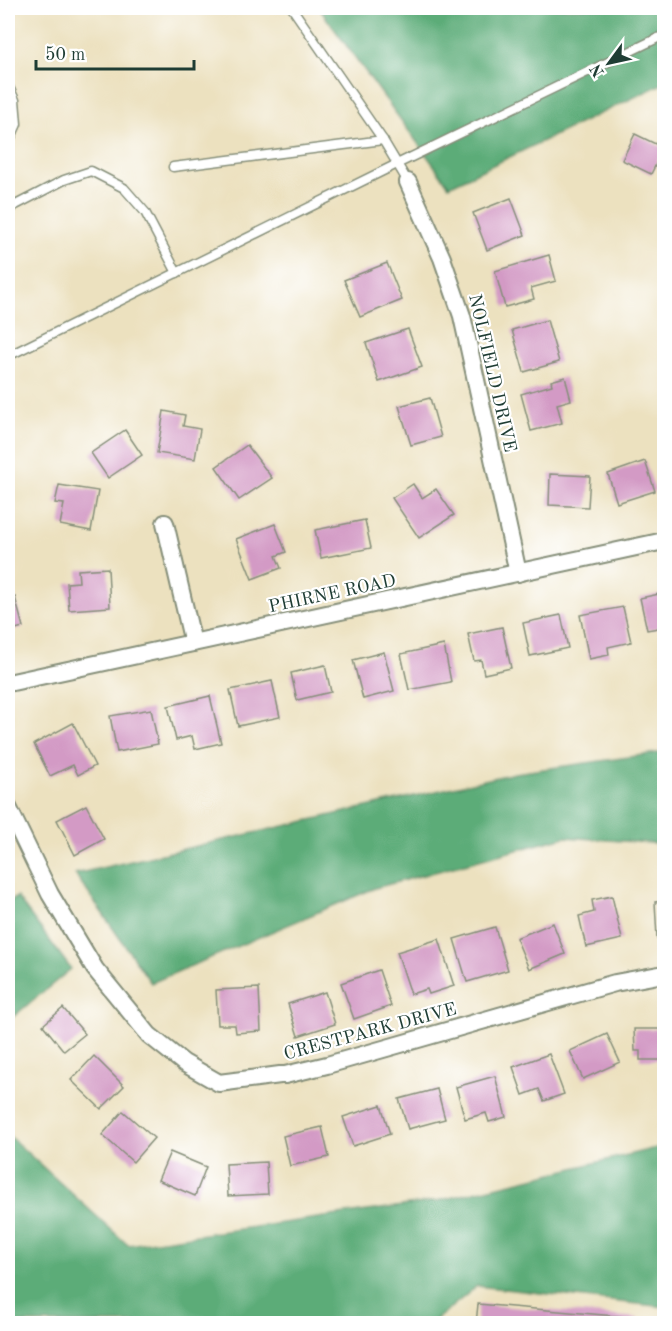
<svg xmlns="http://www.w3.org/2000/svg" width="672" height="1331" viewBox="0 0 672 1331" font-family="'Old Standard TT',serif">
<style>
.forest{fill:#5cac78;stroke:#3e7456;stroke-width:1.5}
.building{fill:#d39ac5}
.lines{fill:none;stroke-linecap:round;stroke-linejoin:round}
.lane-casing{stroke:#868f7a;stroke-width:11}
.street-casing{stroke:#868f7a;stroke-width:20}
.lane{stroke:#fff;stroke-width:8}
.street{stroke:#fff;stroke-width:16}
.labels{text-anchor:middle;stroke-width:4.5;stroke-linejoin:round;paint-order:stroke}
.street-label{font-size:18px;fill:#1f3d34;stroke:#fff}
</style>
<rect width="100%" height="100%" fill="#fff"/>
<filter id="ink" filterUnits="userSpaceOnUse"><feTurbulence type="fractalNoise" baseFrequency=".0167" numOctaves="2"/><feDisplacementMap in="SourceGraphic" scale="12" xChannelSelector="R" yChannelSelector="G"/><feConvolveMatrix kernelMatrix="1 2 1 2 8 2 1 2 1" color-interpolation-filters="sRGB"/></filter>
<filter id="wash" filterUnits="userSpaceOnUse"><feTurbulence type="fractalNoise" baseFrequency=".008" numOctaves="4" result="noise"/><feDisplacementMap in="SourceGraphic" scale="24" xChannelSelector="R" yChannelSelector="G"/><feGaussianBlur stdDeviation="1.35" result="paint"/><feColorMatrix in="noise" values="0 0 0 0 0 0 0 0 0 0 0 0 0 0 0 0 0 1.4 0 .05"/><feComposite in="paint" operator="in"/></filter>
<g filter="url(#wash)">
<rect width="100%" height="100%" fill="#ece1bf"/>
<!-- forest -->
<g class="forest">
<path d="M319 8H664V83L449 186Z"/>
<path d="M664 752V844L565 837 375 888 151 983 75 874 515 773Z"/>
<path d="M17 897 71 969 8 1021V902Z"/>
<path d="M8 1135 128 1245 437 1201 660 1147 664 1152V1307L477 1286 432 1323H8Z"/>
</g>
<g id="blocks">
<!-- building -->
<g class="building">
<path d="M635 134 664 148 651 174 622 160Z"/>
<path d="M511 198 525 235 487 250 473 213Z"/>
<path d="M549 255 556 281 531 288 534 299 505 307 495 271Z"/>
<path d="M387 263 402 300 360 317 344 280Z"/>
<path d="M547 320 559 362 524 372 512 330Z"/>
<path d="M408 329 422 367 379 382 366 343Z"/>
<path d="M565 377 571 400 557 404 562 423 531 431 521 394 552 385 551 381Z"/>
<path d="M430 398 441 437 411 445 399 406Z"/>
<path d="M164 411 185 415 183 426 200 429 195 459 157 453Z"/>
<path d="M125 430 142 455 108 478 91 453Z"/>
<path d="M247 445 272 478 239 500 216 467Z"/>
<path d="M645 461 655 491 617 503 608 474Z"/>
<path d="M550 474 590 476 588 507 549 505Z"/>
<path d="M413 484 422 498 436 489 454 515 419 538 392 498Z"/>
<path d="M59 485 98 491 91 531 60 525 64 504 55 503Z"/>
<path d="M365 520 371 548 321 558 315 530Z"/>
<path d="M275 524 286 552 276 556 281 568 252 579 236 539Z"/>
<path d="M108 568 110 607 69 610 67 583 79 582 78 570Z"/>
<path d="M664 593V627L647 630 640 598Z"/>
<path d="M15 597 23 627 8 631V599Z"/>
<path d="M623 607 631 642 608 647 609 655 589 659 580 615Z"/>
<path d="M561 615 568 648 530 656 523 623Z"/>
<path d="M502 627 511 668 484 674 481 660 474 661 468 634Z"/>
<path d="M444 645 451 682 409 690 401 654Z"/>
<path d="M384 652 394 691 363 699 353 660Z"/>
<path d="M325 665 331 692 297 700 291 673Z"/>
<path d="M272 681 280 717 238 726 230 690Z"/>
<path d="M210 696 221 743 195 749 192 736 176 740 168 706Z"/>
<path d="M151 709 158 744 117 752 110 716Z"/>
<path d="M73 723 95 766 78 775 73 765 50 776 34 744Z"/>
<path d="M86 805 104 839 75 855 57 820Z"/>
<path d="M612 896 622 939 586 947 579 916 594 912 592 900Z"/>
<path d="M664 901V938H657L655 902Z"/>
<path d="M553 923 565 954 529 969 516 938Z"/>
<path d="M495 927 508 970 467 982 454 939Z"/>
<path d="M439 939 454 986 429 994 427 989 411 994 397 952Z"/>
<path d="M379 970 391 1006 354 1019 341 983Z"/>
<path d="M259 988 261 1031 236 1033 235 1025H218L216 990Z"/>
<path d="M325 992 335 1024 298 1036 288 1004Z"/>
<path d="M63 1008 85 1034 64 1051 43 1025Z"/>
<path d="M634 1029H664V1060H640V1051H635Z"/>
<path d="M607 1034 620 1062 583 1079 570 1051Z"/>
<path d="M549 1054 564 1094 544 1101 539 1089 523 1095 513 1067Z"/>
<path d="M94 1056 124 1086 101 1109 71 1080Z"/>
<path d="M495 1076 506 1117 489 1122 486 1113 465 1119 456 1087Z"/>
<path d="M437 1089 445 1119 408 1129 399 1099Z"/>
<path d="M381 1105 390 1134 353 1146 343 1117Z"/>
<path d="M123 1111 154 1138 133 1162 102 1135Z"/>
<path d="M322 1127 329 1157 290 1166 283 1136Z"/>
<path d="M170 1152 206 1167 195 1196 158 1180Z"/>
<path d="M266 1162 268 1194 228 1196 226 1164Z"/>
<path d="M478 1304 638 1318 637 1324H476Z"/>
</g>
</g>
</g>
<g filter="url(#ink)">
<use href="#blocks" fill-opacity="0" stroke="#868f7a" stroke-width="1.5"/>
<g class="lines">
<!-- lane casing -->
<g class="lane-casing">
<g id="lane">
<path d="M292 8 383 140 408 182"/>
<path d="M8 85 15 100 17 124 8 144"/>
<path d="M173 167 383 140"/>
<path d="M8 209 64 180 91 171 124 188 145 212 177 273"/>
<path d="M8 356 397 164 664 35"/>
</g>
</g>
<!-- street casing -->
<g class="street-casing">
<g id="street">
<path d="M408 182 442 258 462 316 518 573"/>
<path d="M165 523 193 643"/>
<path d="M8 683 664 541"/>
<path d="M8 807 50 894 95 969 149 1035 184 1063 219 1083 280 1075H285L327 1065 615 983 664 974"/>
</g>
</g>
<!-- lane -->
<use href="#lane" class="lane"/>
<!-- street -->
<use href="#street" class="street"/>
</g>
</g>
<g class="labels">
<!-- street labels -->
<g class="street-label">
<text transform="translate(493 373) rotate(77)" y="6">NOLFIELD DRIVE</text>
<text transform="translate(332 593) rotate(-12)" y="6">PHIRNE ROAD</text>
<text transform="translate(370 1031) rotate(-15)" y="6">CRESTPARK DRIVE</text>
</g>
</g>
<!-- margin -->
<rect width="672" height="1331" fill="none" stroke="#fff" stroke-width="30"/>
<!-- north arrow -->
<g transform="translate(609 63) rotate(237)" stroke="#ffffff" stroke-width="4.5" paint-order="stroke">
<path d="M0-4.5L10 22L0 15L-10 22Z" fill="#1f3d34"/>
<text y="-9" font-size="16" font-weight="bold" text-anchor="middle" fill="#1f3d34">N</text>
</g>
<!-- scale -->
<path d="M36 60v9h158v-9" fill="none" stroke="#1f3d34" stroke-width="3"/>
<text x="45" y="60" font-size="18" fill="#1f3d34" stroke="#ffffff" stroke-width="4.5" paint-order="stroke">50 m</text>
</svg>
